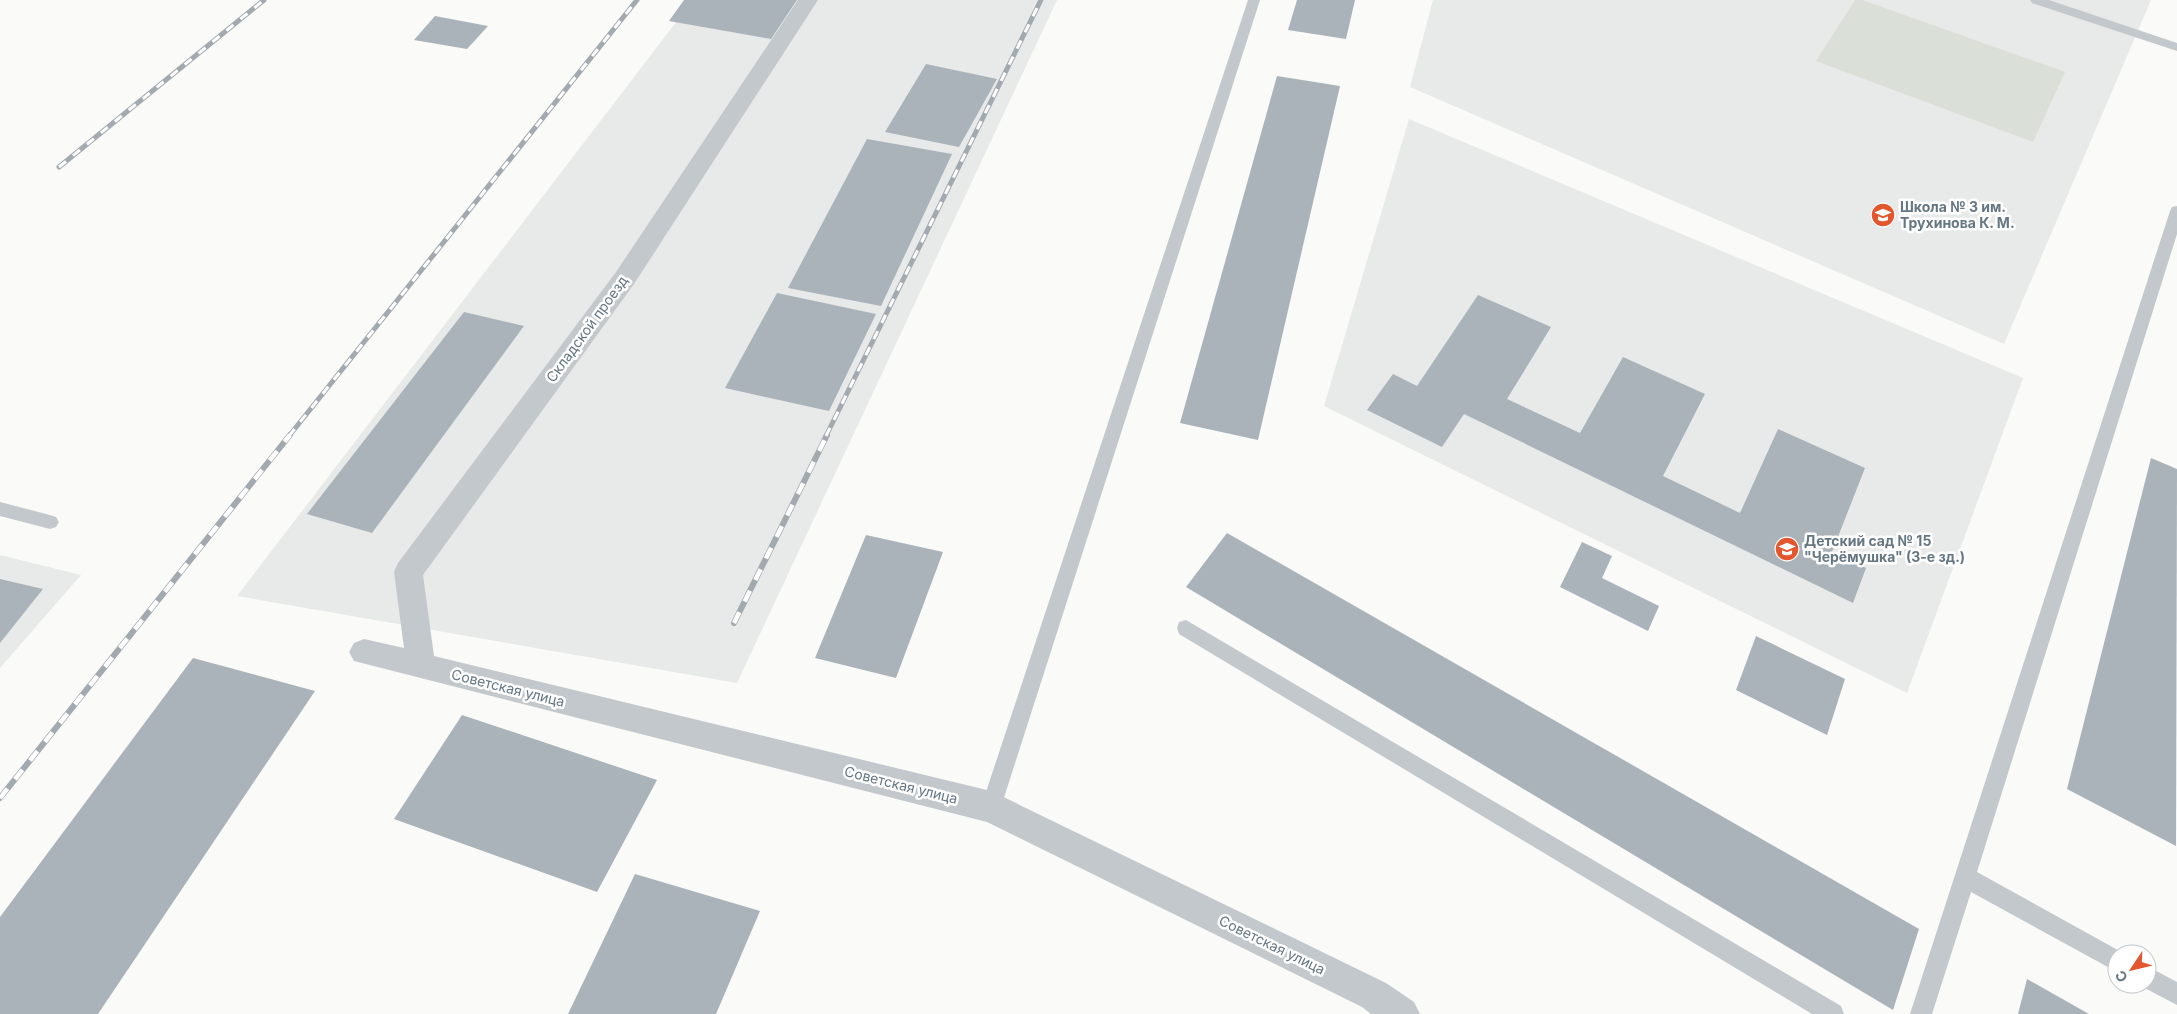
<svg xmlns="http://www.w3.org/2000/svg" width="2177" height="1014" viewBox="0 0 2177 1014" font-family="Inter,sans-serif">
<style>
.built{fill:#e8e9e9}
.green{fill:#dadfd7}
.building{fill:#aab3b9}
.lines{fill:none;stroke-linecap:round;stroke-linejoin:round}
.lane{fill:#c3c8cc;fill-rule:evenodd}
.street{fill:#c3c8cc;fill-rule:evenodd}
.rail-far1-casing{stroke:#a2aab0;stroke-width:5}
.rail-casing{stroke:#a2aab0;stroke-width:6}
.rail-far1{stroke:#fff;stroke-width:3;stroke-dasharray:9;stroke-linecap:butt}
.rail{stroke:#fff;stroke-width:4.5;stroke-dasharray:12;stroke-linecap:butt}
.labels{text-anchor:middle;stroke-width:5;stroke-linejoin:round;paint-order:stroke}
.poi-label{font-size:14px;font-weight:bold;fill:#657683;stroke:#fff;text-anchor:start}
.street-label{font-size:14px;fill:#657683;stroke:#fff}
</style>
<rect width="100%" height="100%" fill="#fafaf8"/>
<!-- built -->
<g class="built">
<path d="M693 0H1057L737 683 237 596Z"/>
<path d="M1433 0H2151L2004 344 1410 87Z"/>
<path d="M1409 119 2023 378 1907 693 1324 406Z"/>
<path d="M0 555 81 575 0 668Z"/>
</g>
<!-- green -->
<path class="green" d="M1855 0H1862L2065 72 2033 142 1816 61Z"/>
<!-- building -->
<g class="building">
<path d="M684 0H797L771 39 669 21Z"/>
<path d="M1297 0H1355L1346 39 1288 30Z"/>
<path d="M435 16 488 26 467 49 414 40Z"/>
<path d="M926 64 997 79 959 147 885 132Z"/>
<path d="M1277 76 1340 86 1258 440 1180 423Z"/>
<path d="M867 139 952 154 881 306 788 288Z"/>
<path d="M777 293 876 314 829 411 725 388Z"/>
<path d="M1478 295 1551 327 1507 399 1580 433 1623 357 1705 394 1663 476 1740 513 1778 429 1865 468 1832 552 1866 568 1853 603 1464 414 1442 447 1367 410 1393 374 1417 386Z"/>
<path d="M464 312 524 326 372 533 307 514Z"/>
<path d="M2151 458 2177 469 2176 846 2067 789Z"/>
<path d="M1227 533 1919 929 1893 1010 1186 587Z"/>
<path d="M866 535 943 552 896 678 815 658Z"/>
<path d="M1582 542 1612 556 1602 578 1659 606 1648 631 1560 587Z"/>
<path d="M0 579 43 589 0 643Z"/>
<path d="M1756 636 1845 679 1827 735 1736 690Z"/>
<path d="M193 658 315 691 98 1014H0V917Z"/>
<path d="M462 715 657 780 597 892 394 819Z"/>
<path d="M635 874 760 911 716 1014H568Z"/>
<path d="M2027 979 2089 1014H2018Z"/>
</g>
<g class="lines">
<!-- lane -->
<g class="lane">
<path d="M1248 0H1260L1001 807 998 814 991 817 984 814 981 807Z"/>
<path d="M2030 0H2049L2177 43V51L2032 3Z"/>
<path d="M2177 206V234L1977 872 2125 954H2117V972L1971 892 1932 1014H1910L2170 211 2172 207Z"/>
<path d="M0 502 50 515 56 517 59 522 56 527 50 529 0 516Z"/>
<path d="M1186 620 1841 1006 1844 1014H1812L1179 634 1177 628 1179 622Z"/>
<path d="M2147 966 2177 982V1005L2139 985 2147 984Z"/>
</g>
<!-- street -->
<path class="street" d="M798 0H818L634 284 423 575 434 656 991 791 1386 983 1414 1002 1420 1014H1371L1362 1007 987 822 354 661 349 652 354 643 364 639 404 648 394 572 398 563 616 272Z"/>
<!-- rail-far1 casing -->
<g class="rail-far1-casing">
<g id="rail-far1">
<path d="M59 167 264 0"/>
<path d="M289 436 637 0"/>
<path d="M826 436 1041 0"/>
</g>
</g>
<!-- rail casing -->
<g class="rail-casing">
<g id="rail">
<path d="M734 623 827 435"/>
<path d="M0 798 290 435"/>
</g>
</g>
<!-- rail-far1 -->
<use href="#rail-far1" class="rail-far1"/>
<!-- rail -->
<use href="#rail" class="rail"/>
</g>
<!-- icons -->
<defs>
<g id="school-disc" transform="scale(1.25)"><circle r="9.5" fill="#e4572e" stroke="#fff"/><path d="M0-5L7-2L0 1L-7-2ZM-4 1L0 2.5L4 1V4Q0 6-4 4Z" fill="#fff"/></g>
</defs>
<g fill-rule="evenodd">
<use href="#school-disc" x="1883" y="215"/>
<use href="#school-disc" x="1787" y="549"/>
</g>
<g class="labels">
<!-- poi labels -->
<g class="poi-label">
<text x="1900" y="212">Школа № 3 им.<tspan x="1900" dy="16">Трухинова К. М.</tspan></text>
<text x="1804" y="546">Детский сад № 15<tspan x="1804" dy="16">"Черёмушка" (3-е зд.)</tspan></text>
</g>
<!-- street labels -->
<g class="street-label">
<text transform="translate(587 329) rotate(-54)" y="5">Складской проезд</text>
<text transform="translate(508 688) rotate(14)" y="5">Советская улица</text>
<text transform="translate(901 785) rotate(14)" y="5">Советская улица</text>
<text transform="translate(1272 945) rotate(26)" y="5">Советская улица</text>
</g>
</g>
<!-- north arrow -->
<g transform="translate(2132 969) rotate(235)"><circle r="24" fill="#ffffff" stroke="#c1c8cd"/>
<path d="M0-4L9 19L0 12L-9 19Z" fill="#e4572e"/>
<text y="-8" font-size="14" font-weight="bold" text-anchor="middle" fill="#657683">С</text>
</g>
</svg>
